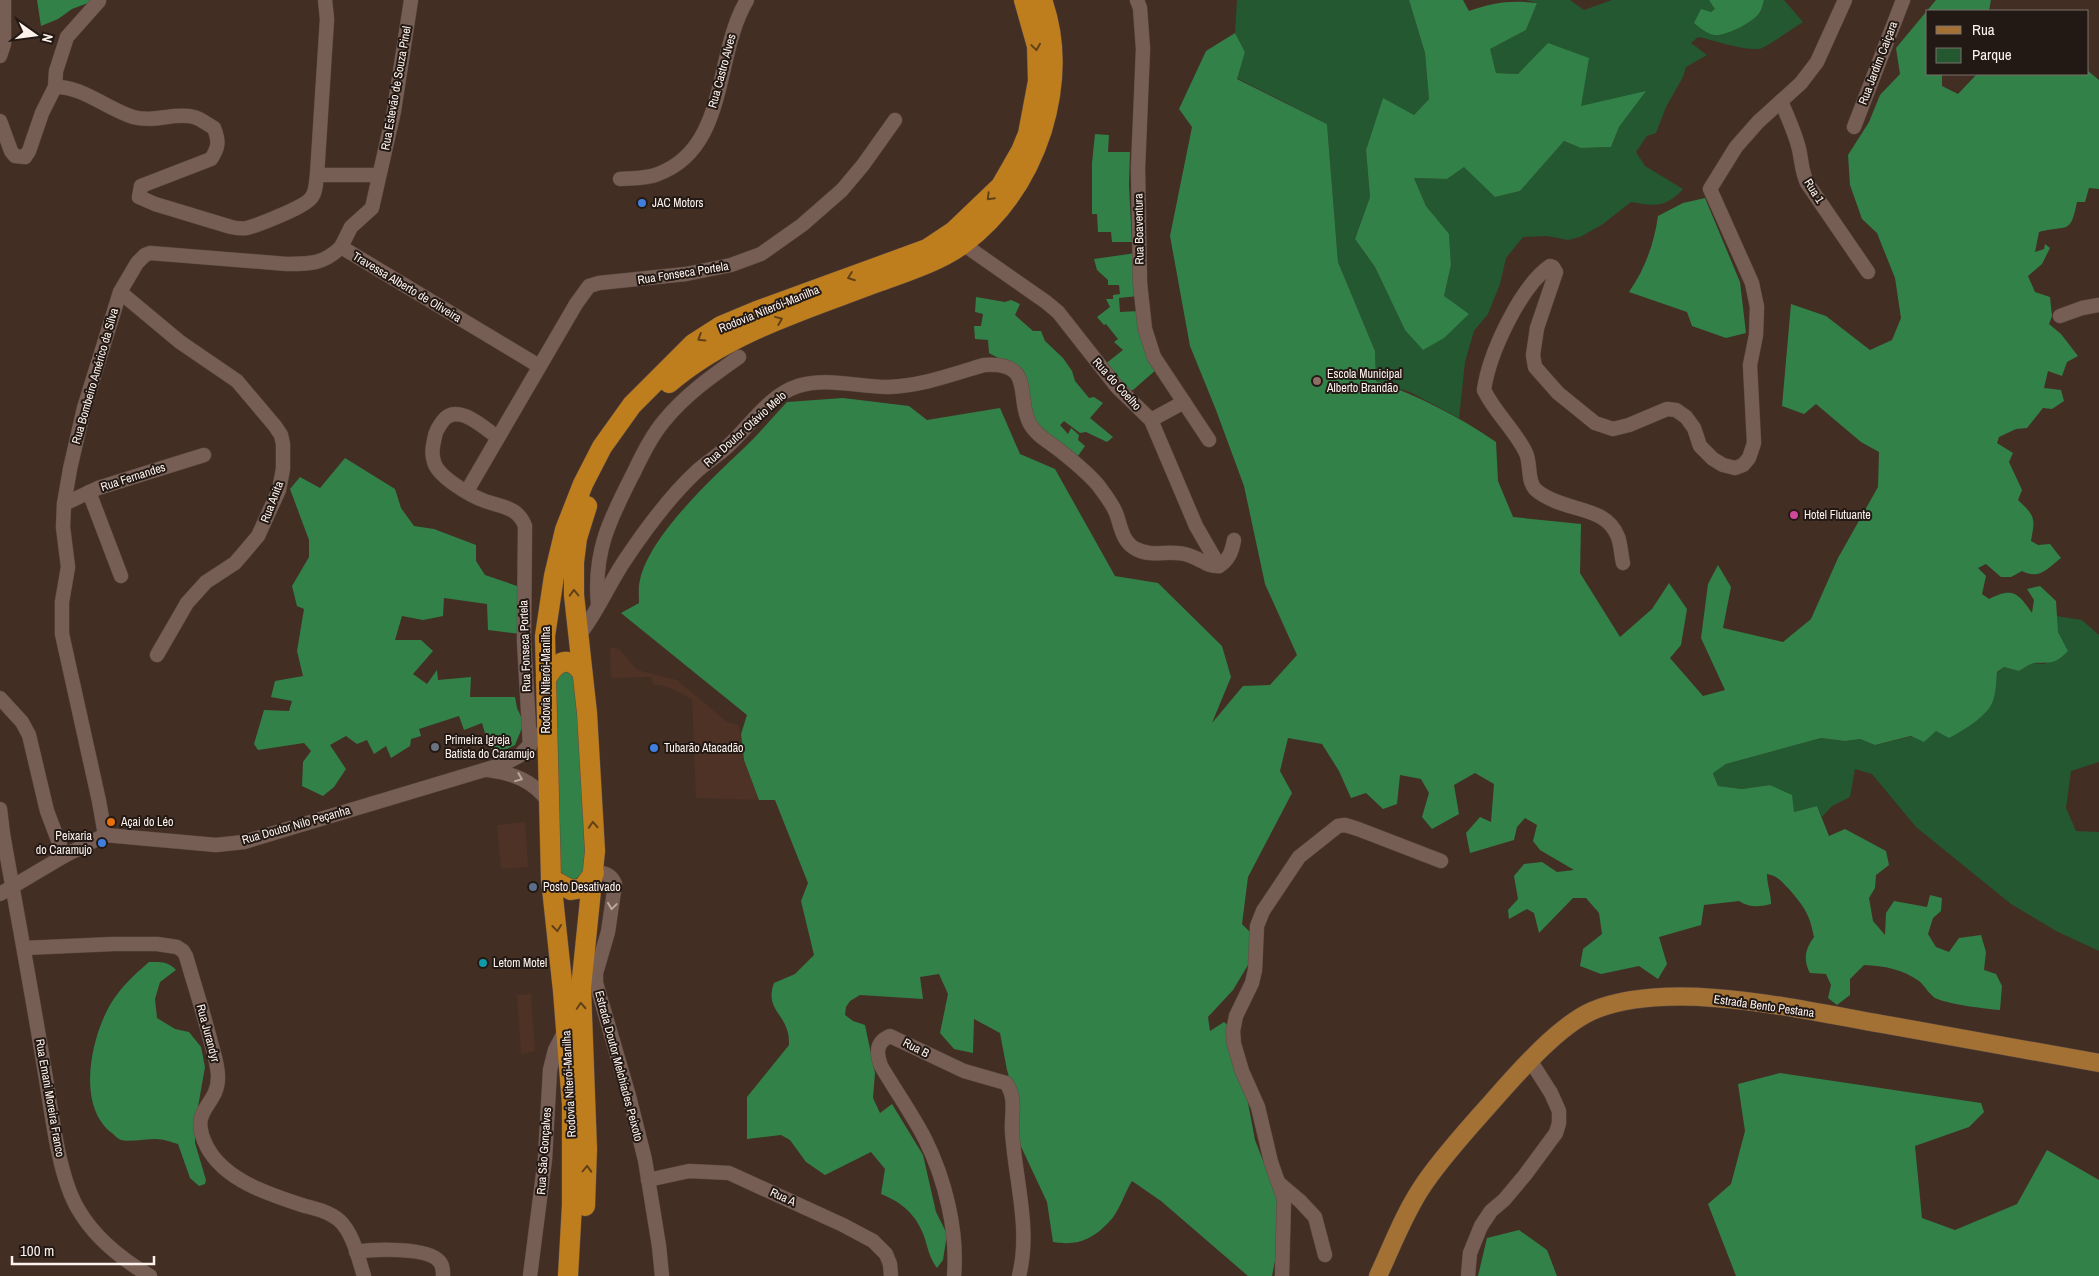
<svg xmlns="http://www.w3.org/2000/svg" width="2099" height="1276" viewBox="0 0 2099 1276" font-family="'Archivo Narrow',sans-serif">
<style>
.built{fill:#4e3225}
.green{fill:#235831}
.forest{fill:#328148}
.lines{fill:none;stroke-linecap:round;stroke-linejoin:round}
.minor-casing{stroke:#5c4b43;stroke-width:15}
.major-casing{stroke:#5c4b43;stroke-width:19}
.highway-casing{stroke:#5c4b43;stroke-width:21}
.minor{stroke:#775e54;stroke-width:14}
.major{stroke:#a27133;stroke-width:18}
.highway{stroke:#bf7e1d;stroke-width:20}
.oneway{stroke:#614118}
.oneway2{stroke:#baa8a0}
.shop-dot{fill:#3f7fe0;stroke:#231914;stroke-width:2}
.education-dot{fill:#8d6e63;stroke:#231914;stroke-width:2}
.hotel-dot{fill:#d1479c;stroke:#231914;stroke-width:2}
.worship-dot{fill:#6b7280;stroke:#231914;stroke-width:2}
.food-dot{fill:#e8710a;stroke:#231914;stroke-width:2}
.service-dot{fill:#5c6f8a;stroke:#231914;stroke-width:2}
.culture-dot{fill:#0f9aa8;stroke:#231914;stroke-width:2}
.labels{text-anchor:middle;stroke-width:4;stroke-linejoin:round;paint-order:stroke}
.street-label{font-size:12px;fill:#fef2ed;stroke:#231914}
.poi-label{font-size:12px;fill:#fef2ed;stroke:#231914;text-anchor:start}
</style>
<rect width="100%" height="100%" fill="#432e24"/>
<!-- built -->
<g class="built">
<path d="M610 647 619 649 637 670 677 680 727 722 739 725 744 760 759 800 696 798 692 699 672 689 659 685H653L652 677 611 678Z"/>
<path d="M525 822 528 867 501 869 497 825Z"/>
<path d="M531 994 535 1051 521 1054 517 995Z"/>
</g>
<!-- green -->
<g class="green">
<path d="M1237 0H1409L1425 53 1429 99 1414 115 1383 99 1366 150 1370 197 1355 239 1375 267 1405 330 1444 296 1451 265 1449 235 1426 206 1414 178 1447 179 1464 166 1495 197 1520 191 1564 141 1581 148 1611 147 1619 127 1645 92 1581 107 1518 74 1496 73 1489 49 1526 30 1537 3 1526 0H1570L1584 10 1612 0H1709L1716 9 1694 23 1760 13 1764 0H1784L1803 22C1795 27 1765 48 1759 49 1741 50 1717 41 1698 37L1691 43 1707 55 1686 67 1683 77 1666 107 1656 133 1647 136 1636 152 1645 166 1683 189C1666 208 1654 206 1631 202L1603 224 1580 237 1568 240 1547 236 1523 237 1506 258 1500 284 1488 314 1474 331 1465 362 1459 418 1410 392 1376 381 1375 351 1338 262 1327 124 1237 78 1245 52 1235 33Z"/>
<path d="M2056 616 2082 620 2099 635V762L2071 771 2066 808 2076 831 2099 832V951L2056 931 2011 904 1916 827 1872 774 1855 769 1850 797 1832 806 1822 817 1817 806 1794 812 1770 785 1742 789 1718 786 1713 772 1726 764 1821 738 1845 741 1860 739 1875 745 1936 731 1959 732 1981 716 1995 689 1997 673 2004 667 2019 671 2032 663 2044 664 2068 651 2058 632Z"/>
</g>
<!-- forest -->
<g class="forest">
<path d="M37 0H96L72 9 58 19 41 26Z"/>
<path d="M1409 0H1463L1469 11C1494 2 1511 0 1537 3L1526 30 1490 49 1496 73 1518 74 1548 43 1589 58 1581 106 1646 91 1619 127 1611 147 1581 148 1564 141 1520 191 1495 197 1464 167 1447 179 1414 178 1426 206 1449 234 1451 265 1444 296 1469 314 1444 338 1423 350 1405 330 1375 267 1355 239 1370 197 1366 150 1383 98 1414 115 1429 99 1425 53Z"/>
<path d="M1709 0H1764C1763 4 1762 8 1760 12 1754 22 1726 36 1715 35 1707 34 1700 28 1694 23L1701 9 1711 12 1715 9Z"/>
<path d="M1936 0H1991L1989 11H1928V74H1942V86L1958 94 1977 74H2088V71L2099 80V189L2089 188 2085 202H2077C2070 236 2068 224 2039 232L2035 252 2044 249 2045 244 2050 248 2042 264 2028 276 2035 292 2050 297 2052 316 2049 324 2061 334 2078 356 2067 362 2062 376 2048 371 2044 388 2061 390 2064 401 2052 409 2043 408 2027 428 2016 429 1999 437 1997 443 2013 453 2009 462 2022 490 2018 500C2036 517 2035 518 2031 541L2038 545 2050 544 2061 558C2047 569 2039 580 2022 571L2011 577H2001L1986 564 1978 568 1986 576 1982 594 1989 599C2013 587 2018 593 2032 613L2034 600 2027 589 2040 586 2056 601 2058 632 2068 651C2054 665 2052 662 2034 663 2029 664 2023 669 2019 671L2004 667 1997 672C1996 683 1996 698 1990 707 1981 720 1962 731 1949 738L1936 731 1924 742 1911 736 1875 745 1860 739 1845 741 1821 738 1726 764 1713 773 1718 786 1742 789 1770 785 1792 795 1794 812 1817 806 1829 836 1845 829 1886 851 1889 865 1876 875 1875 888 1869 898 1873 921 1885 935 1886 913 1894 901 1927 907 1930 895 1942 898 1941 911 1933 918 1928 934 1936 947 1949 952 1959 938 1981 935 1986 952 1984 970 1996 974 2002 986 2000 1010C1986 1009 1947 1004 1935 998 1929 994 1925 986 1919 981 1902 969 1885 966 1864 965L1850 979V995L1837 1005 1828 998 1831 985 1826 974 1810 973C1803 960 1805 949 1814 937 1809 913 1805 908 1789 889 1781 881 1778 876 1767 874 1767 885 1771 893 1771 904 1758 907 1750 908 1739 901L1704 905 1701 925 1659 937 1667 964 1658 979 1639 966 1601 974 1580 966 1583 949 1602 934 1599 913 1586 898H1573L1539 933 1534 913 1527 909 1509 919 1508 910 1518 899 1514 876 1524 864 1542 862 1557 872 1574 870 1540 850 1533 841 1537 825 1525 818 1517 827 1514 840 1470 853 1466 833 1480 817 1491 822 1494 784 1475 773 1454 785 1459 814 1432 829 1422 817 1429 793 1421 779 1400 775 1397 804 1383 809 1366 793 1351 798 1339 771 1322 744 1288 738 1280 771 1292 793 1248 877 1242 924 1253 935 1248 965 1233 990 1208 1017 1210 1031 1224 1022 1230 1027 1245 1087 1255 1140 1280 1204 1277 1251 1272 1276H1248L1161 1201 1132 1181C1124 1194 1119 1212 1109 1222 1092 1240 1077 1246 1053 1242L1047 1202 1017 1138V1104L1007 1070 1000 1033 974 1019 973 1053 954 1049 940 1033 948 994 939 974 920 977 923 999 860 995 850 1001 846 1007 845 1015 853 1021 865 1025 875 1073 873 1098 880 1113 892 1104 923 1155 936 1212 947 1234 943 1260 937 1268C929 1257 928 1248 924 1236 916 1214 901 1202 881 1194L885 1169 871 1152 825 1175 806 1162 790 1140 781 1135 747 1139V1097L789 1045C789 1042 789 1037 788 1033 783 1012 765 1008 774 983L795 974 814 955 801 901 808 883 775 800H759L744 760 741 734 747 715 621 613 639 603C639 595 638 587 640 580 649 537 711 479 743 449 758 435 772 418 787 402L843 398 909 406 927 420 1000 408 1020 454 1055 469 1115 576 1158 583 1222 646 1231 677 1212 723 1243 686 1270 685 1297 655 1265 584 1244 486 1216 410 1190 346 1170 236 1192 127 1179 109 1206 51 1235 33 1245 52 1237 79 1327 124 1338 262 1375 351 1376 381C1419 396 1458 416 1496 442L1498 481 1513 517 1581 524 1580 573 1620 637 1652 609 1669 583 1687 609 1681 645 1670 658 1703 696 1725 690 1701 638 1708 584 1718 565 1731 587 1723 628 1783 642 1811 619 1838 558 1878 487 1879 452 1861 442 1816 404 1804 414 1782 406 1791 304 1826 316 1870 350 1892 340 1901 318 1895 278 1877 233 1862 219 1850 185 1848 155 1869 122 1880 95 1900 74 1896 48Z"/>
<path d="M1095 134 1109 135 1108 152H1130L1129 185 1132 242H1112L1111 232H1098L1097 214H1092V163Z"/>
<path d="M1705 198 1740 282 1746 333 1726 338 1692 326 1687 312 1629 292C1645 269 1654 244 1658 216L1683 203Z"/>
<path d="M1136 253 1138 296 1119 298 1120 312 1139 311 1157 369 1133 390 1126 391 1104 365 1123 350 1114 342 1118 339 1106 324 1104 325 1097 317 1110 307 1106 299H1113V295L1120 294 1119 285H1108V280L1097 270 1094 259Z"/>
<path d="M976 297 1005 302 1011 300 1020 304 1015 315 1033 331H1041L1045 341 1063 358 1072 371 1075 381 1089 398 1094 397 1103 403 1090 418 1113 437 1107 442 1086 432 1080 433 1064 421 1060 425 1068 434 1071 428 1079 435 1078 440 1085 446 1078 456 1053 438 1036 422 1007 363 989 353 988 340 975 339 974 326H981L983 314 975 312Z"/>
<path d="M345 458 395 489 401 508 414 526 434 529 476 545V561L485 575 520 587 521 634 488 630 487 604 444 598 443 616 423 620 402 616 395 640H421L433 651 413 674 427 684 437 670 438 680 471 677 470 697H515L517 708 524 723 515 745 495 755 488 743 482 723 464 730 459 716 419 729 421 736 411 739 410 746 391 758 386 746 374 754 367 740 357 744 346 736 330 745 346 769 334 787 323 796 302 786 303 762 311 751 304 743 258 750 254 744 264 710 289 711 292 701 271 697 275 681 303 676 297 651 304 609 297 606 292 586 309 557V540L290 489 300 477 320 488Z"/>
<path d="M562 669 574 676 577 695 587 865C579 880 574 884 561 872L552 686Z"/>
<path d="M149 962C160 962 168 961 176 970L160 982 155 999 157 1018 175 1029 189 1032 201 1047 205 1067 195 1124V1143L206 1180 205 1184 199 1186 190 1178 178 1144C171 1142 163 1139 156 1139 147 1139 129 1142 121 1140 118 1139 114 1135 112 1133 76 1106 91 1038 110 1005 120 988 134 975 149 962Z"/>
<path d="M1780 1073 1981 1103 1984 1112 1969 1127 1915 1146 1922 1218 1955 1230 2017 1204 2047 1150 2099 1180V1276H1736L1708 1204 1731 1184 1745 1131 1738 1084Z"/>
<path d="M1519 1230 1547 1250 1557 1276H1478L1487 1238Z"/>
</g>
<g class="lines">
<!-- minor casing -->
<g class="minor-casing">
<g id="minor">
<path d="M1137 0 1140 8 1143 49 1138 168 1140 283 1145 329 1154 357 1209 440"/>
<path d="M0 56 4 44V0"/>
<path d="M55 87C82 86 107 109 133 117 155 123 173 112 194 117 201 119 207 124 214 128 219 141 219 147 211 159L141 186 139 197 155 204 231 227C236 228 242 229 247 228 258 225 305 207 311 198 316 193 316 182 317 175L327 19 325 0"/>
<path d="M1781 101C1787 116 1795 132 1799 149 1802 162 1801 169 1807 183L1868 272"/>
<path d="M0 121 11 151 15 156 25 157 29 151 42 113 55 87 56 71 67 37 99 1"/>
<path d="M1854 127 1903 0"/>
<path d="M317 175H379"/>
<path d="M620 179C632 178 646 179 658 174 729 148 714 54 747 0"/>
<path d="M963 244 1046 302 1058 312 1117 387 1151 420 1196 526 1219 566"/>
<path d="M341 247 351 227 372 208 394 111 411 0"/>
<path d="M120 292 180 342 237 381 275 426 281 435 283 444V469L279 490 258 536 235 563 206 582 187 603 157 655"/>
<path d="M2060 316 2082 308 2099 305"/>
<path d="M1151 420 1184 402"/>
<path d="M497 437C483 427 456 401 442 422 439 427 436 430 435 436 433 445 431 453 434 462 438 477 471 496 485 501 502 507 518 507 525 526L524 641 530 746"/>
<path d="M467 491 576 304 589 286 599 283 686 274 731 265 761 254 802 225 842 190 863 165 895 120"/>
<path d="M89 492 121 576"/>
<path d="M64 504 98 488 204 455"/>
<path d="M1623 563C1621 555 1621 545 1618 537 1608 510 1578 511 1555 501 1548 498 1541 495 1535 489 1527 480 1531 464 1526 453 1515 430 1495 413 1484 390 1489 354 1520 287 1550 266L1553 267 1556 272 1537 328 1533 355 1535 367 1558 393 1595 423 1613 429 1629 425 1667 409 1676 410 1686 417 1694 428 1700 446 1713 459 1723 465 1735 468 1743 465 1749 458 1754 443 1750 365 1756 335 1757 307 1752 283 1710 189 1736 147 1758 122 1801 83 1817 62 1845 0"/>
<path d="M1219 566C1229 560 1232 551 1234 540"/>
<path d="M598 604C593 550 611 517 635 470 643 453 652 435 664 421 685 395 712 376 739 357"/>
<path d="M577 638C597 614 608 585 625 560 645 530 670 496 697 471 707 462 719 455 729 445 750 426 769 395 798 386 827 377 858 387 888 387 922 386 953 374 984 365 1036 361 1015 398 1030 424 1036 435 1049 442 1058 449 1072 460 1086 471 1098 485 1104 493 1112 503 1116 513 1121 526 1122 542 1136 549 1153 558 1170 549 1188 555 1199 558 1208 567 1219 566"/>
<path d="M0 698 22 722 29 735 47 811 64 856"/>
<path d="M488 770C513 773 533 781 548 801"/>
<path d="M0 809 3 834C17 913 32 993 45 1073 52 1113 58 1175 78 1209 94 1237 123 1260 150 1276"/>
<path d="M105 835 99 801 62 634V602L68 567 63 527 64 504 70 469 84 408 120 292 137 263 145 255 150 253 287 264C310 264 324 264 341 247L539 366"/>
<path d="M594 873C604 872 611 874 615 884L608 932 596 973V983L629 1096 645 1160 659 1246 662 1276"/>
<path d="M0 894 64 856 105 835 216 845 244 842 504 764 519 756 546 728"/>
<path d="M24 948 113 944H157L177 947 183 951 186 956C194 984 203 1011 210 1039 213 1051 218 1064 218 1077 218 1108 187 1108 207 1147 225 1181 271 1195 305 1206 317 1209 330 1212 340 1221 354 1235 358 1258 364 1276"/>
<path d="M648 1180 689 1171 729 1173 843 1225 873 1241 886 1254 890 1264 891 1276"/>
<path d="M1280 1184 1300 1201 1315 1217 1325 1255"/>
<path d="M356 1252C373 1249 427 1247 439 1261 443 1265 443 1271 443 1276"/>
<path d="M530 1276 545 1159 550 1070 555 1050 566 1029"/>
<path d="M954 1276C958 1231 945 1179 925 1139 912 1114 895 1090 881 1066 876 1053 876 1042 890 1036L964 1071 1006 1083C1017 1098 1011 1115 1012 1131 1015 1179 1031 1229 1019 1276"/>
<path d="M1282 1276 1284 1199 1271 1162 1258 1107 1242 1071 1234 1044 1233 1031 1236 1016 1252 983 1255 970 1257 926 1263 911 1299 857 1338 826 1345 825 1358 829 1441 861"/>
<path d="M1468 1276 1470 1253 1481 1226 1491 1211 1504 1200 1525 1175 1556 1133 1559 1123V1111L1551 1093 1530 1060"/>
</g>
</g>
<!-- major casing -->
<g class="major-casing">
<path id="major" d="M1378 1276C1392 1246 1404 1214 1422 1187 1439 1161 1461 1137 1482 1113 1510 1082 1554 1028 1592 1011 1670 978 1801 1010 1882 1024 1954 1037 2027 1050 2099 1063"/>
</g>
<!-- highway casing -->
<g class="highway-casing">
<g id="highway">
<path d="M669 383C727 333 804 310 875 283 903 273 941 261 964 243 1002 214 1028 174 1042 130 1055 87 1057 42 1042 0"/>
<path d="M546 679C555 663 567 654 581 671"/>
<path d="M551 879 571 890 583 888 594 873"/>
<path d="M585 1206 587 1149 581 988 595 851 587 713 574 595V562L577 538 587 506"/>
<path d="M568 1276 572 1205V1104L563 991 551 879 545 636 554 576 565 530 583 484 602 447 632 405 693 344 721 326 757 311 927 249 954 231 1001 186 1021 151 1028 134 1038 81 1037 46 1024 0"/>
</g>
</g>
<!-- minor -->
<use href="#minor" class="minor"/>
<!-- major -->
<use href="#major" class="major"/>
<!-- highway -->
<use href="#highway" class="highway"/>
</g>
<!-- one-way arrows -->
<defs><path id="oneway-chevron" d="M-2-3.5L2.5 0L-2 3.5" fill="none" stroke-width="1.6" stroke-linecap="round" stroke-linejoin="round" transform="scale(1.25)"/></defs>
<g class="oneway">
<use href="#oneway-chevron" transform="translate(1036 47) rotate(82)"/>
<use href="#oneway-chevron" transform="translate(990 197) rotate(135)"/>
<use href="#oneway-chevron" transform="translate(851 277) rotate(160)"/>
<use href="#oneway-chevron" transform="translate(779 320) rotate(-22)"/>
<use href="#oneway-chevron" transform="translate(701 338) rotate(148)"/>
<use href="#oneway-chevron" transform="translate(574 593) rotate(-91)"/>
<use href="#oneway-chevron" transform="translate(593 825) rotate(-93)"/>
<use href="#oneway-chevron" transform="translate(557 928) rotate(84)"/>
<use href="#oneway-chevron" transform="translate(581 1006) rotate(-93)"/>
<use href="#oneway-chevron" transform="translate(587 1169) rotate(-88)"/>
</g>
<g class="oneway2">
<use href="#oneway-chevron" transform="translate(519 778) rotate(22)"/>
<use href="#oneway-chevron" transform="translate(612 906) rotate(98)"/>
</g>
<!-- markers -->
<g class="shop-dot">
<circle cx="642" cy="203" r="5"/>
<circle cx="654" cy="748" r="5"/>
<circle cx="102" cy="843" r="5"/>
</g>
<circle class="education-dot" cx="1317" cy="381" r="5"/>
<circle class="hotel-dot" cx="1794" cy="515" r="5"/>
<circle class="worship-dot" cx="435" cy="747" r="5"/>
<circle class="food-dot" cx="111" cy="822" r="5"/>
<circle class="service-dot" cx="533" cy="887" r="5"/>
<circle class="culture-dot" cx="483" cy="963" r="5"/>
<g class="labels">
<!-- street labels -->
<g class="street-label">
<text transform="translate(1878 63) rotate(-69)" y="4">Rua Jardim Caiçara</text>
<text transform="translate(722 71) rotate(-75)" y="4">Rua Castro Alves</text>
<text transform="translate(396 88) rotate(-80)" y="4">Rua Estevão de Souza Pinel</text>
<text transform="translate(1814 191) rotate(58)" y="4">Rua 1</text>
<text transform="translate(1139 229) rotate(-91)" y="4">Rua Boaventura</text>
<text transform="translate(683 273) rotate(-9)" y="4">Rua Fonseca Portela</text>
<text transform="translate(407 287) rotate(31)" y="4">Travessa Alberto de Oliveira</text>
<text transform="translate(769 309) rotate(-22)" y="4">Rodovia Niterói-Manilha</text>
<text transform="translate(95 376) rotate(-74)" y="4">Rua Bombeiro Américo da Silva</text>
<text transform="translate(1117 384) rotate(48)" y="4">Rua do Coelho</text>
<text transform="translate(745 429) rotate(-42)" y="4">Rua Doutor Otávio Melo</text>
<text transform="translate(133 477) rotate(-18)" y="4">Rua Fernandes</text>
<text transform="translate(272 502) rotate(-69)" y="4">Rua Anita</text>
<text transform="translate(525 646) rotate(-92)" y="4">Rua Fonseca Portela</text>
<text transform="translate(546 680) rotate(-90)" y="4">Rodovia Niterói-Manilha</text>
<text transform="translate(296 825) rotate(-16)" y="4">Rua Doutor Nilo Peçanha</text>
<text transform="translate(1764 1006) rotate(8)" y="4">Estrada Bento Pestana</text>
<text transform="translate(208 1033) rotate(75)" y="4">Rua Jurandyr</text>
<text transform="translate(916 1048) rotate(28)" y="4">Rua B</text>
<text transform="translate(619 1066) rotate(75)" y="4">Estrada Doutor Melchíades Peixoto</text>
<text transform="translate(569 1084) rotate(-93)" y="4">Rodovia Niterói-Manilha</text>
<text transform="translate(50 1098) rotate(80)" y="4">Rua Ernani Moreira Franco</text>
<text transform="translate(544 1151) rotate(-86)" y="4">Rua São Gonçalves</text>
<text transform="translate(783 1197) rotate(24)" y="4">Rua A</text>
</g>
<!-- poi labels -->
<g class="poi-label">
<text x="652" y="207">JAC Motors</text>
<text x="1327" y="378">Escola Municipal<tspan x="1327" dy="14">Alberto Brandão</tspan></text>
<text x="1804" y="519">Hotel Flutuante</text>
<text x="445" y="744">Primeira Igreja<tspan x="445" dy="14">Batista do Caramujo</tspan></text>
<text x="664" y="752">Tubarão Atacadão</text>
<text x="121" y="826">Açai do Léo</text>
<text x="92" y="840" text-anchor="end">Peixaria<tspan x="92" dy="14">do Caramujo</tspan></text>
<text x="543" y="891">Posto Desativado</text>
<text x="493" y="967">Letom Motel</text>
</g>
</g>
<!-- legend -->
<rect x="1926" y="10" width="162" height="65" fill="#231914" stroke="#7b706b"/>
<rect x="1936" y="26" width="25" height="8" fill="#a27133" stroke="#7b706b"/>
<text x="1972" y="35" font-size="15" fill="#fef2ed">Rua</text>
<rect x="1936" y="48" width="25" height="15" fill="#235831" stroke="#7b706b"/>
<text x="1972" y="60" font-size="15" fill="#fef2ed">Parque</text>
<!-- north arrow -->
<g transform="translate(35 35) rotate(104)" stroke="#231914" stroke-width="4" paint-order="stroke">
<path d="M0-4L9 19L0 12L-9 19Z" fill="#fef2ed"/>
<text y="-8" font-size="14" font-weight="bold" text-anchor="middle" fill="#fef2ed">N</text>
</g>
<!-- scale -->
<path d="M12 1256v8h142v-8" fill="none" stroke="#fef2ed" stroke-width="2.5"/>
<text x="20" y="1256" font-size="15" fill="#fef2ed" stroke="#231914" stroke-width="4" paint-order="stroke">100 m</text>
</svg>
